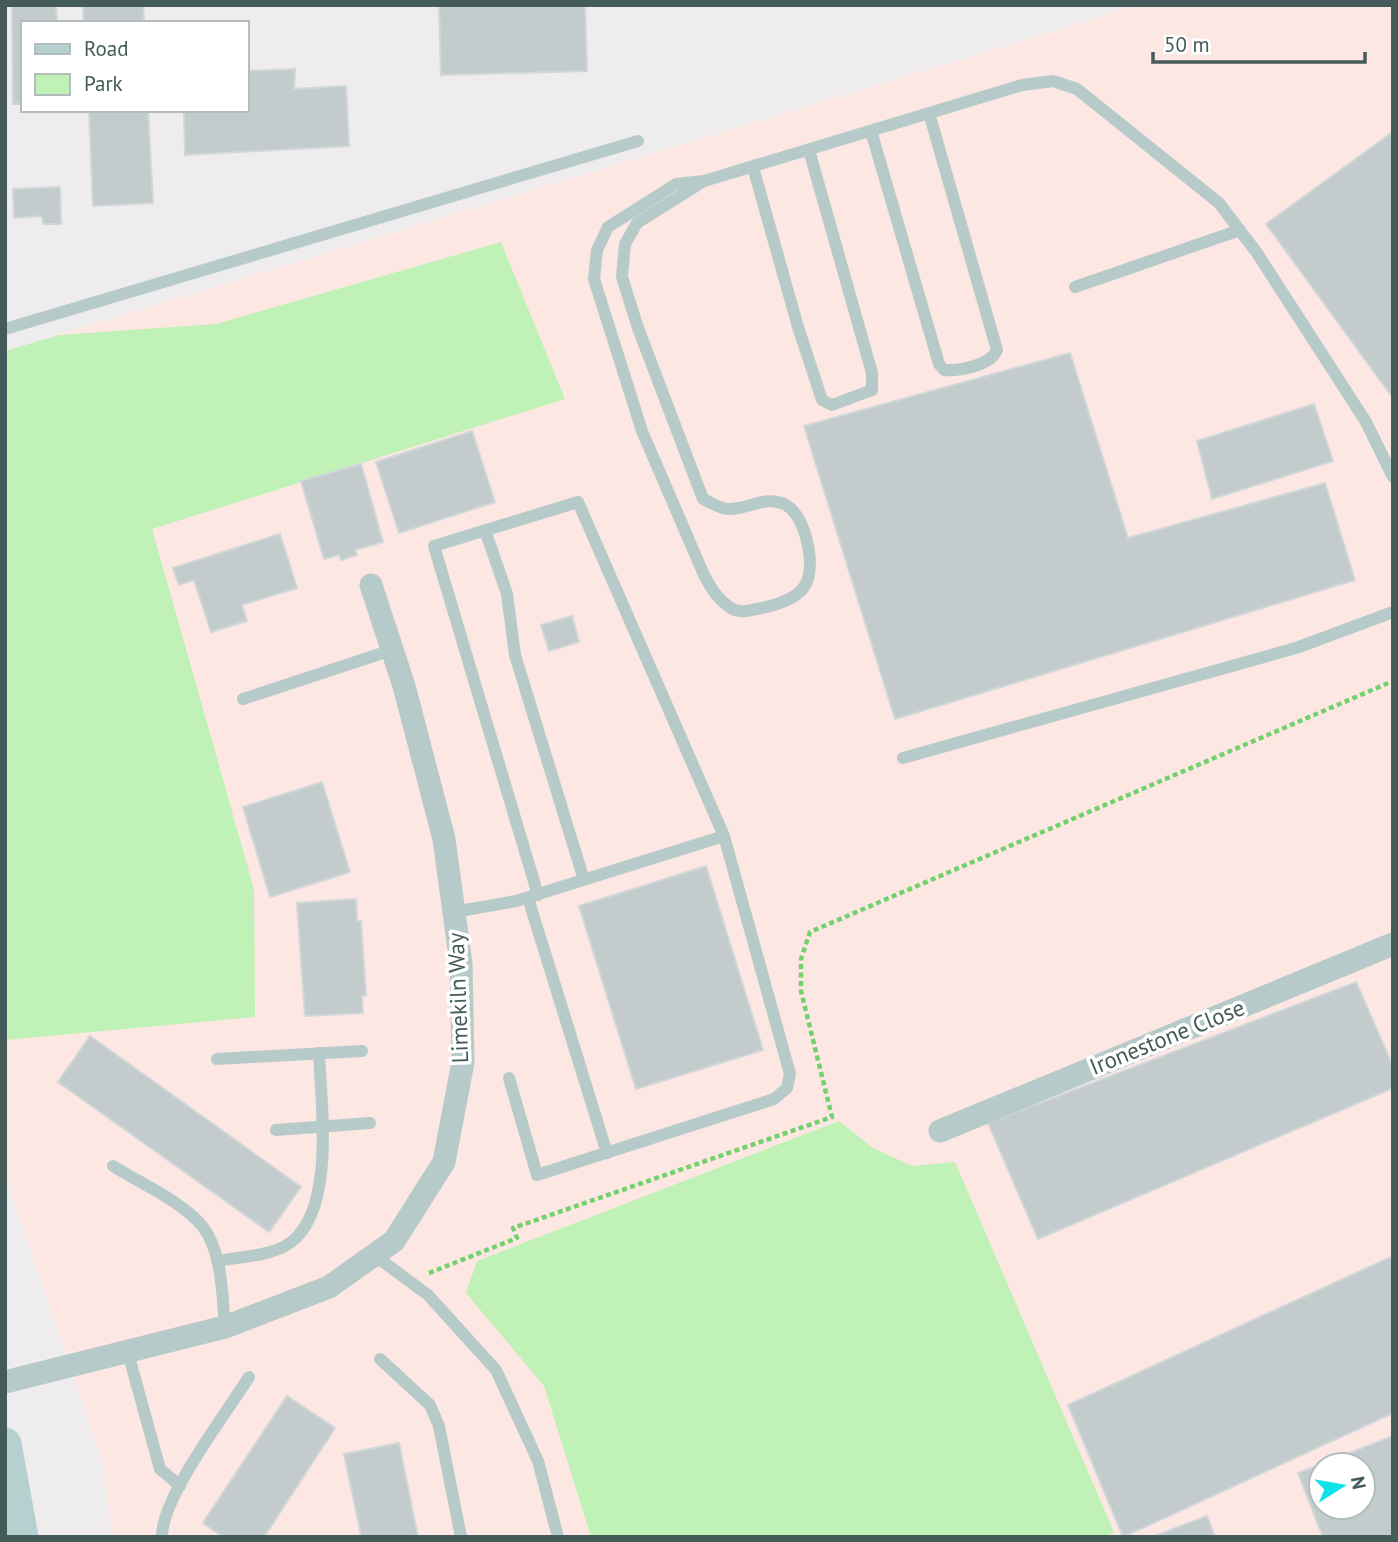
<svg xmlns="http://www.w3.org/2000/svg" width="1398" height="1542" viewBox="0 0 1398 1542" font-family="'PT Sans',sans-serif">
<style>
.commercial{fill:#fde7e3;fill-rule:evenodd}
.green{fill:#c0f1b7}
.building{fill:#c3cbcd;stroke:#d0d7d9;stroke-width:2;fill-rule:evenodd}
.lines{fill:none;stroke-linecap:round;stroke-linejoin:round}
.path{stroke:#70d16d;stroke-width:4.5;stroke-dasharray:5 3.5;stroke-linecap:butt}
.lane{stroke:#b6cbc9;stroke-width:12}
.street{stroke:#b6cbc9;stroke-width:23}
.secondary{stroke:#b6d0cf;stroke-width:33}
.labels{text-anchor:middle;stroke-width:7;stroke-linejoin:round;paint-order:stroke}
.street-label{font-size:23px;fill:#445b59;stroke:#fff}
</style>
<rect width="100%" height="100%" fill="#efecee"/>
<!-- commercial -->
<path class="commercial" d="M1126 5H1393V1537H112L104 1467 5 1174V351L1117 12ZM1321 1465H1363V1507H1321Z"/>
<!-- green -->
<g class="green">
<path d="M501 242 565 399 152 529 254 889 255 1017 5 1040V351L59 335 216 324Z"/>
<path d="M839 1121 873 1148 912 1166 955 1162 1114 1532 1105 1537H591L544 1386 466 1293 477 1261Z"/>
</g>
<!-- building -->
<g class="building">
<path d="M12 5H56L57 23H23V104H13Z"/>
<path d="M83 5H143L144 23H84Z"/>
<path d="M439 5H585L587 71 441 75Z"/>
<path d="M295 69 294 89 346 86 349 146 185 155 184 110H247V71Z"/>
<path d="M89 110H148L153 203 93 206Z"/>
<path d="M1393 132V398L1266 224Z"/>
<path d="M60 187 61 224H43L42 216 14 218 13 189Z"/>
<path d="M1070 353 1128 538 1325 483 1355 580 895 719 804 426Z"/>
<path d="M1314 404 1333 461 1212 499 1197 441Z"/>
<path d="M472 431 495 502 399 533 376 462Z"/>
<path d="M361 464 383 542 355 550 357 555 341 560 339 555 324 559 301 481Z"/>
<path d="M280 534 297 588 242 605 247 621 211 632 194 580 179 585 173 568Z"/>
<path d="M572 616 579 642 549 651 541 625Z"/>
<path d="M322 782 350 872 270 897 243 807Z"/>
<path d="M706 866 763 1050 636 1089 579 906Z"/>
<path d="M356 899 357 921H361L366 996H362L363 1013 305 1016 297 903Z"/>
<path d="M1356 982 1393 1066V1088L1038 1239 988 1123Z"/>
<path d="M90 1036 301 1187 269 1232 58 1082Z"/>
<path d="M1393 1256V1413L1123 1537 1068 1405Z"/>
<path d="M287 1396 335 1428 264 1537H223L203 1523Z"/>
<path d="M1393 1436V1537H1323L1298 1473ZM1321 1465H1363V1507H1321Z"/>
<path d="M399 1443 418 1537H353L361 1535 344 1454Z"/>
<path d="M1207 1516 1215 1537H1152Z"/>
</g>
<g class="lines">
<!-- path -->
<path class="path" d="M429 1273 517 1238 513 1228 832 1117 801 991V959L810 932 1393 681"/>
<!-- lane -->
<g class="lane">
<path d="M871 131 939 364 944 370C959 371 990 366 997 350L929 113"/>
<path d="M753 167 798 327 822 400 832 405 872 390V373L809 150"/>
<path d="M704 181 637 223 625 244 622 277 638 328 703 499C710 502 720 509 728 509 748 510 766 494 786 505 798 512 804 529 807 541 817 585 803 599 762 608 751 610 741 614 731 608 718 600 711 588 704 575L642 431 594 279 597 250 608 227 676 184 704 181 1022 85 1053 81 1077 89 1219 203 1257 253 1366 422 1393 477"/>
<path d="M1075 287 1240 230"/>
<path d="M5 329 638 141"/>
<path d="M485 530 507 594 515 655 584 880"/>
<path d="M243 699 392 650"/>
<path d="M903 758 1296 648 1393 612"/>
<path d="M528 898 607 1153"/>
<path d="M454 912 516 901 724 836"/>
<path d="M217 1059 362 1051"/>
<path d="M509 1078 537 1175 774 1099 787 1088 790 1074 724 836 578 502 434 546 538 895"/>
<path d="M276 1130 370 1123"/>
<path d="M113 1166C138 1182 185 1203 203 1227 223 1254 222 1296 225 1327"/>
<path d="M374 1255 428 1295 496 1370 538 1461 558 1537"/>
<path d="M217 1261C239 1257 272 1256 290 1243 336 1210 321 1103 319 1053"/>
<path d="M128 1353 160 1469 180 1486"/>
<path d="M380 1359 430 1405 439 1426 461 1537"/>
<path d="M162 1537C161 1498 227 1412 249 1377"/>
</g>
<!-- street -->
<g class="street">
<path d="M940 1131 1393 944"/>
<path d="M5 1382 225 1327 329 1287 394 1241 444 1162 463 1062 461 964 444 839 404 686 371 585"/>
</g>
<!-- secondary -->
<path class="secondary" d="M5 1444 22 1537"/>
</g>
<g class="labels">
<!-- street labels -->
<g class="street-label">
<text transform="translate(458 998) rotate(-92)" y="8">Limekiln Way</text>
<text transform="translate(1167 1037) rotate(-22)" y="8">Ironestone Close</text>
</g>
</g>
<!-- border -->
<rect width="1398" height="1542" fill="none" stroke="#445b59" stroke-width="14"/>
<!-- legend -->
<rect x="21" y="21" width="228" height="91" fill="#ffffff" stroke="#b4bdbd" stroke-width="2"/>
<rect x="35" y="44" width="35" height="10" fill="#b6d0cf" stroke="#b4bdbd" stroke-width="2"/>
<text x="84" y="56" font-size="21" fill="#445b59">Road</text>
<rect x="35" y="74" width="35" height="21" fill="#c0f1b7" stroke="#b4bdbd" stroke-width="2"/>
<text x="84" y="91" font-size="21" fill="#445b59">Park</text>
<!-- north arrow -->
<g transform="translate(1342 1486) rotate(79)"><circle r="33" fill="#ffffff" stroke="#b4bdbd" stroke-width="2"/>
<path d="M0-5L12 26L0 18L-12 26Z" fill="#0ee4e8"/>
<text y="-10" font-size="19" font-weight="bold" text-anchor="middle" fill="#445b59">N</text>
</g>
<!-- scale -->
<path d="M1153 52v10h212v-10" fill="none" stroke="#445b59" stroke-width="3.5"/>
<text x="1164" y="52" font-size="21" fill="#445b59" stroke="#ffffff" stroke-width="5" paint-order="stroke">50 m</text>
</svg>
